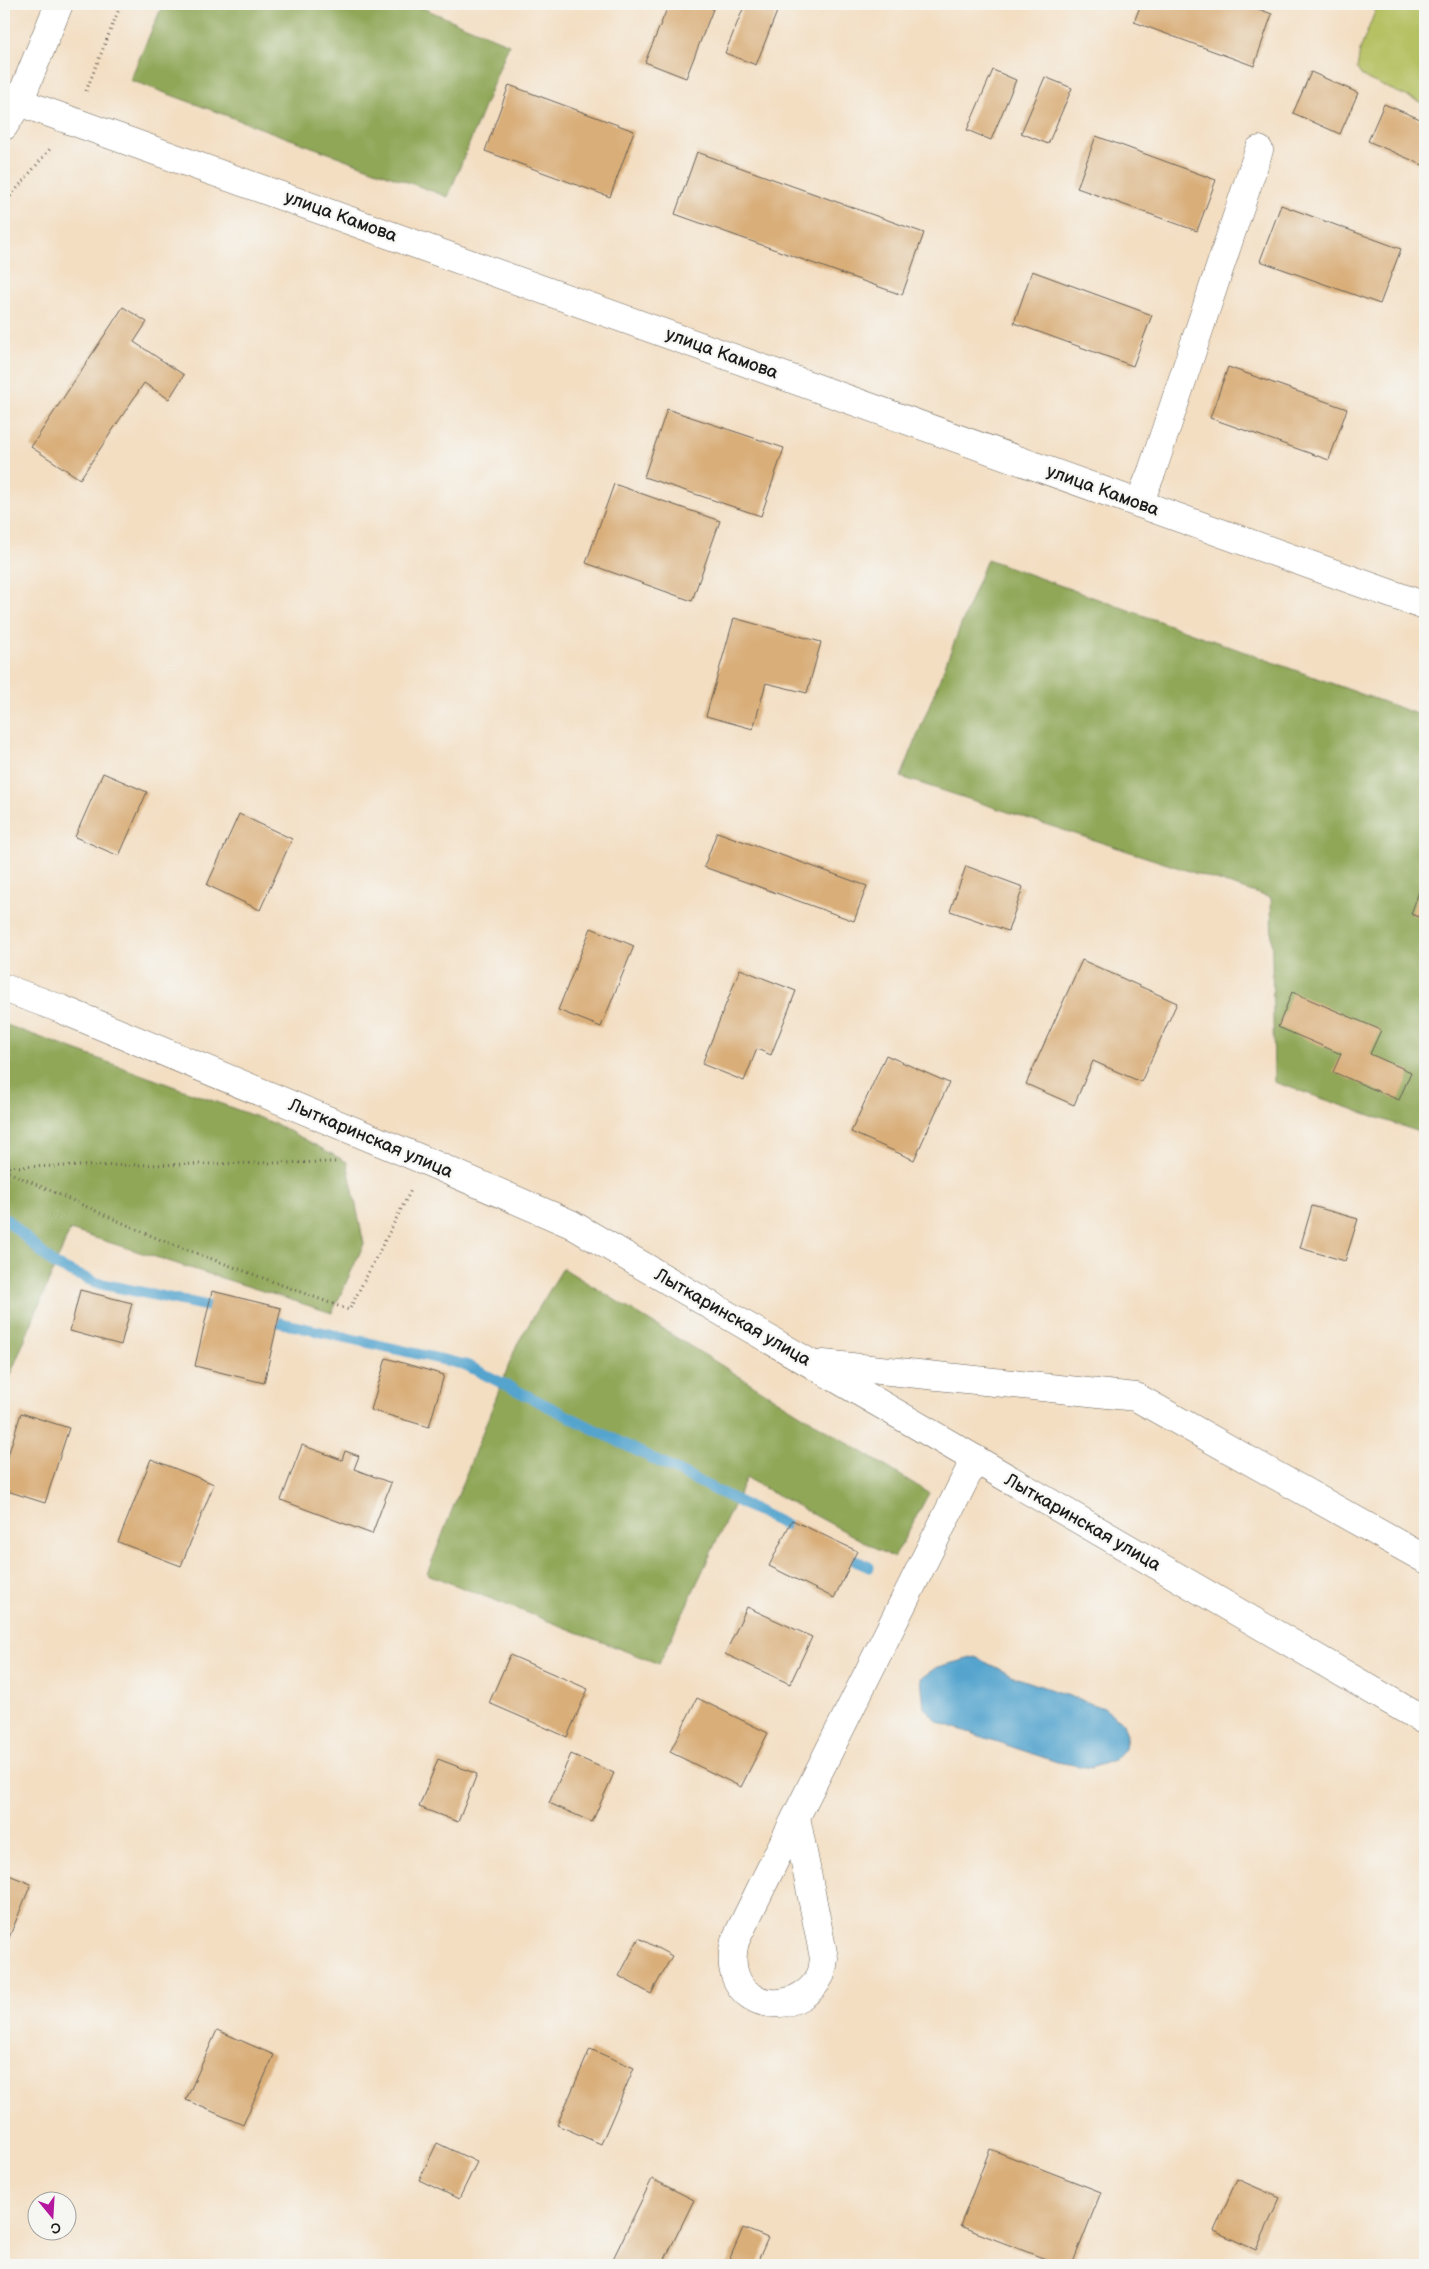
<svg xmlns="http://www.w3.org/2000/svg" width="1429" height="2269" viewBox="0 0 1429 2269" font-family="'Balsamiq Sans',sans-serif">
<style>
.green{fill:#b6c163;stroke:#696e40}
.forest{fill:#90a759;stroke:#56623a}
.water{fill:#55a4ce;stroke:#386075}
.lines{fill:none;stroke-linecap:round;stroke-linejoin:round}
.stream{stroke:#55a4ce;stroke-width:11}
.building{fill:#d9ae79}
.minor-casing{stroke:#676056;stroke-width:29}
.path{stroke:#676056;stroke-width:3;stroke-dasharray:1 4;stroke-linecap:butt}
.minor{stroke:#fff;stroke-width:28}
.labels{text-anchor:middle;stroke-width:4.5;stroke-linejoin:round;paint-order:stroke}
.street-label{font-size:18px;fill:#1c1c1c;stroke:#f6f6f2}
</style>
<rect width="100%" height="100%" fill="#f6f6f2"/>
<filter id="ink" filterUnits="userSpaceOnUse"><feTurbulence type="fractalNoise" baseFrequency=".02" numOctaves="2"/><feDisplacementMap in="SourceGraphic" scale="10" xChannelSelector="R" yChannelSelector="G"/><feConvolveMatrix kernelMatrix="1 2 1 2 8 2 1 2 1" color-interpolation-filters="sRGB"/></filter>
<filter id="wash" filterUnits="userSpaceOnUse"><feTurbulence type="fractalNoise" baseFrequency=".0096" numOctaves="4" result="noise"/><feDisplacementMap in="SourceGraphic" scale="20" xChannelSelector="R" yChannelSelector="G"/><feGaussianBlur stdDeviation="1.12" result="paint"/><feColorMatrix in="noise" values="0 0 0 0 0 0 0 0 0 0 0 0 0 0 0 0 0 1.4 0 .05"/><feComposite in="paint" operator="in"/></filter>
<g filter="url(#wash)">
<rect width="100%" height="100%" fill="#f3dec2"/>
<!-- green -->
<path class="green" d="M1378 4H1425V104L1369 80 1361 75 1357 69 1360 50Z"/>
<!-- forest -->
<g class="forest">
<path d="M163 4H413L509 44 448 197 130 80Z"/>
<path d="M987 559 1425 717V1134L1274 1082 1271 898 901 777Z"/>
<path d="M4 1024 276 1124 347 1162 364 1244 332 1313 70 1230 4 1390Z"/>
<path d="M563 1268 929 1493 894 1558 746 1478 659 1664 427 1574 517 1344Z"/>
</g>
<!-- water -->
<path class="water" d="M975 1657 1015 1677 1104 1708 1123 1723 1127 1735 1125 1749 1114 1760 1091 1768 1057 1762 938 1722 924 1707 921 1678 937 1667Z"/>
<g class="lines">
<!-- stream -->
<g class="stream">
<path d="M4 1217 55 1265 97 1283 222 1309"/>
<path d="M264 1319 466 1365 801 1533"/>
<path d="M839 1553 869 1567"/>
</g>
</g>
<g id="blocks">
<!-- building -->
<g class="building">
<path d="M669 4H715L686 78 645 62Z"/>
<path d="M745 4H780L756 65 725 53Z"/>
<path d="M1141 4H1244L1272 14 1254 66 1134 22Z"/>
<path d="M993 70 1016 80 991 140 967 130Z"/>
<path d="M1311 72 1358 93 1340 134 1293 113Z"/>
<path d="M1045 77 1072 88 1048 144 1021 133Z"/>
<path d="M509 85 634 131 610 197 485 151Z"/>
<path d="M1384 104 1425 121V166L1368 141Z"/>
<path d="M1096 136 1216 180 1197 231 1077 188Z"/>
<path d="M697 152 924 233 902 295 675 214Z"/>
<path d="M1281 205 1401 249 1380 304 1260 261Z"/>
<path d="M1032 271 1152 315 1133 366 1014 323Z"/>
<path d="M123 307 147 322 134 342 184 375 169 399 144 383 80 479 31 447Z"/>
<path d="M1228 367 1347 409 1329 460 1210 418Z"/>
<path d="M667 409 784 448 761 516 644 477Z"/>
<path d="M614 484 720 521 692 601 586 563Z"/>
<path d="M734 618 821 642 807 693 766 683 753 729 706 716Z"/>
<path d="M103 773 147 792 119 856 75 837Z"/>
<path d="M239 814 292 839 260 910 207 885Z"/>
<path d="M717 832 867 886 854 921 704 867Z"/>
<path d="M966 866 1023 887 1008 931 950 911Z"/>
<path d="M1425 875V919L1411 914Z"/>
<path d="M591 928 634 946 601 1027 558 1010Z"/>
<path d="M1082 960 1177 1003 1141 1082 1093 1061 1074 1105 1026 1084Z"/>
<path d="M740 969 796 991 771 1055 757 1049 744 1081 702 1064Z"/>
<path d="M1292 992 1381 1030 1370 1054 1411 1072 1399 1100 1333 1072 1341 1054 1278 1027Z"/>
<path d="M886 1055 949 1083 914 1160 851 1132Z"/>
<path d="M1312 1206 1358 1219 1345 1261 1300 1248Z"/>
<path d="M80 1290 132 1303 121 1345 70 1331Z"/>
<path d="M212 1291 281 1308 264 1383 195 1366Z"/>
<path d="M386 1358 444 1375 429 1427 371 1410Z"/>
<path d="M21 1413 69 1428 45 1503 4 1490V1469Z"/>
<path d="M302 1445 342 1460 345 1451 359 1456 354 1469 391 1483 372 1534 281 1500Z"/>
<path d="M151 1459 214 1484 181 1566 118 1542Z"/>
<path d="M792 1520 857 1551 834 1598 769 1566Z"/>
<path d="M747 1607 812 1637 790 1684 725 1654Z"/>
<path d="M510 1655 588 1689 567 1737 489 1703Z"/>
<path d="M697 1698 768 1733 741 1787 670 1752Z"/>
<path d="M571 1754 614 1773 592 1822 549 1803Z"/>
<path d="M438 1759 477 1774 458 1822 419 1807Z"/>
<path d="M4 1873 31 1884 4 1950Z"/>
<path d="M639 1938 672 1956 651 1994 619 1976Z"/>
<path d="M217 2030 274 2055 243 2125 186 2100Z"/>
<path d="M590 2049 634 2068 601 2144 557 2125Z"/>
<path d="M437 2143 477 2162 459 2199 419 2180Z"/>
<path d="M990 2149 1101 2192 1072 2265H1061L960 2226Z"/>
<path d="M652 2179 694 2200 662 2265H610Z"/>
<path d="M1237 2179 1280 2198 1256 2250 1214 2231Z"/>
<path d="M743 2228 768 2238 756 2265H727Z"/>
</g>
</g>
</g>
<g filter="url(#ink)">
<use href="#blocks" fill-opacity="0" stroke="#676056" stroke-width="1"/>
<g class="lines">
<!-- minor casing -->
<g class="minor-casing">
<g id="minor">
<path d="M19 102 1425 606"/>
<path d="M4 126 19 102 59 4"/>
<path d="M1139 503 1152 471 1259 150"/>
<path d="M4 988 61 1009 426 1161 571 1224 1425 1721"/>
<path d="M823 1364 1136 1397 1425 1559"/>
<path d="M796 1817 735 1941C732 1953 731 1963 735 1975 748 2014 803 2011 820 1976 823 1971 823 1964 824 1958L796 1817 975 1459"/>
</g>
</g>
<!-- path -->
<g class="path">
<path d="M86 91 121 4"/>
<path d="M4 204 50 149"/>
<path d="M4 1167 335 1162"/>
<path d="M4 1170 161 1240 349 1310 411 1190"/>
</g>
<!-- minor -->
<use href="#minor" class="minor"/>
</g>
</g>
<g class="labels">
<!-- street labels -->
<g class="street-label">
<text transform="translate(341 216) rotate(20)" y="6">улица Камова</text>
<text transform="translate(722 353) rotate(20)" y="6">улица Камова</text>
<text transform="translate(1103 490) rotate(20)" y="6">улица Камова</text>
<text transform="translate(371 1138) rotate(23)" y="6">Лыткаринская улица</text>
<text transform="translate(733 1317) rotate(30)" y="6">Лыткаринская улица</text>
<text transform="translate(1083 1522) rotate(30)" y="6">Лыткаринская улица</text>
</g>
</g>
<!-- margin -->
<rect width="1429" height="2269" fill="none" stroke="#f6f6f2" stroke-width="20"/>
<!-- north arrow -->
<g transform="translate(52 2216) rotate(162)"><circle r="24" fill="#f6f6f2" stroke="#9f9f9c"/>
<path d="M0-4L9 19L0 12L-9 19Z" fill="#b5179e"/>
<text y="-8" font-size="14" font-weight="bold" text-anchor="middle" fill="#1c1c1c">С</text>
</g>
</svg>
